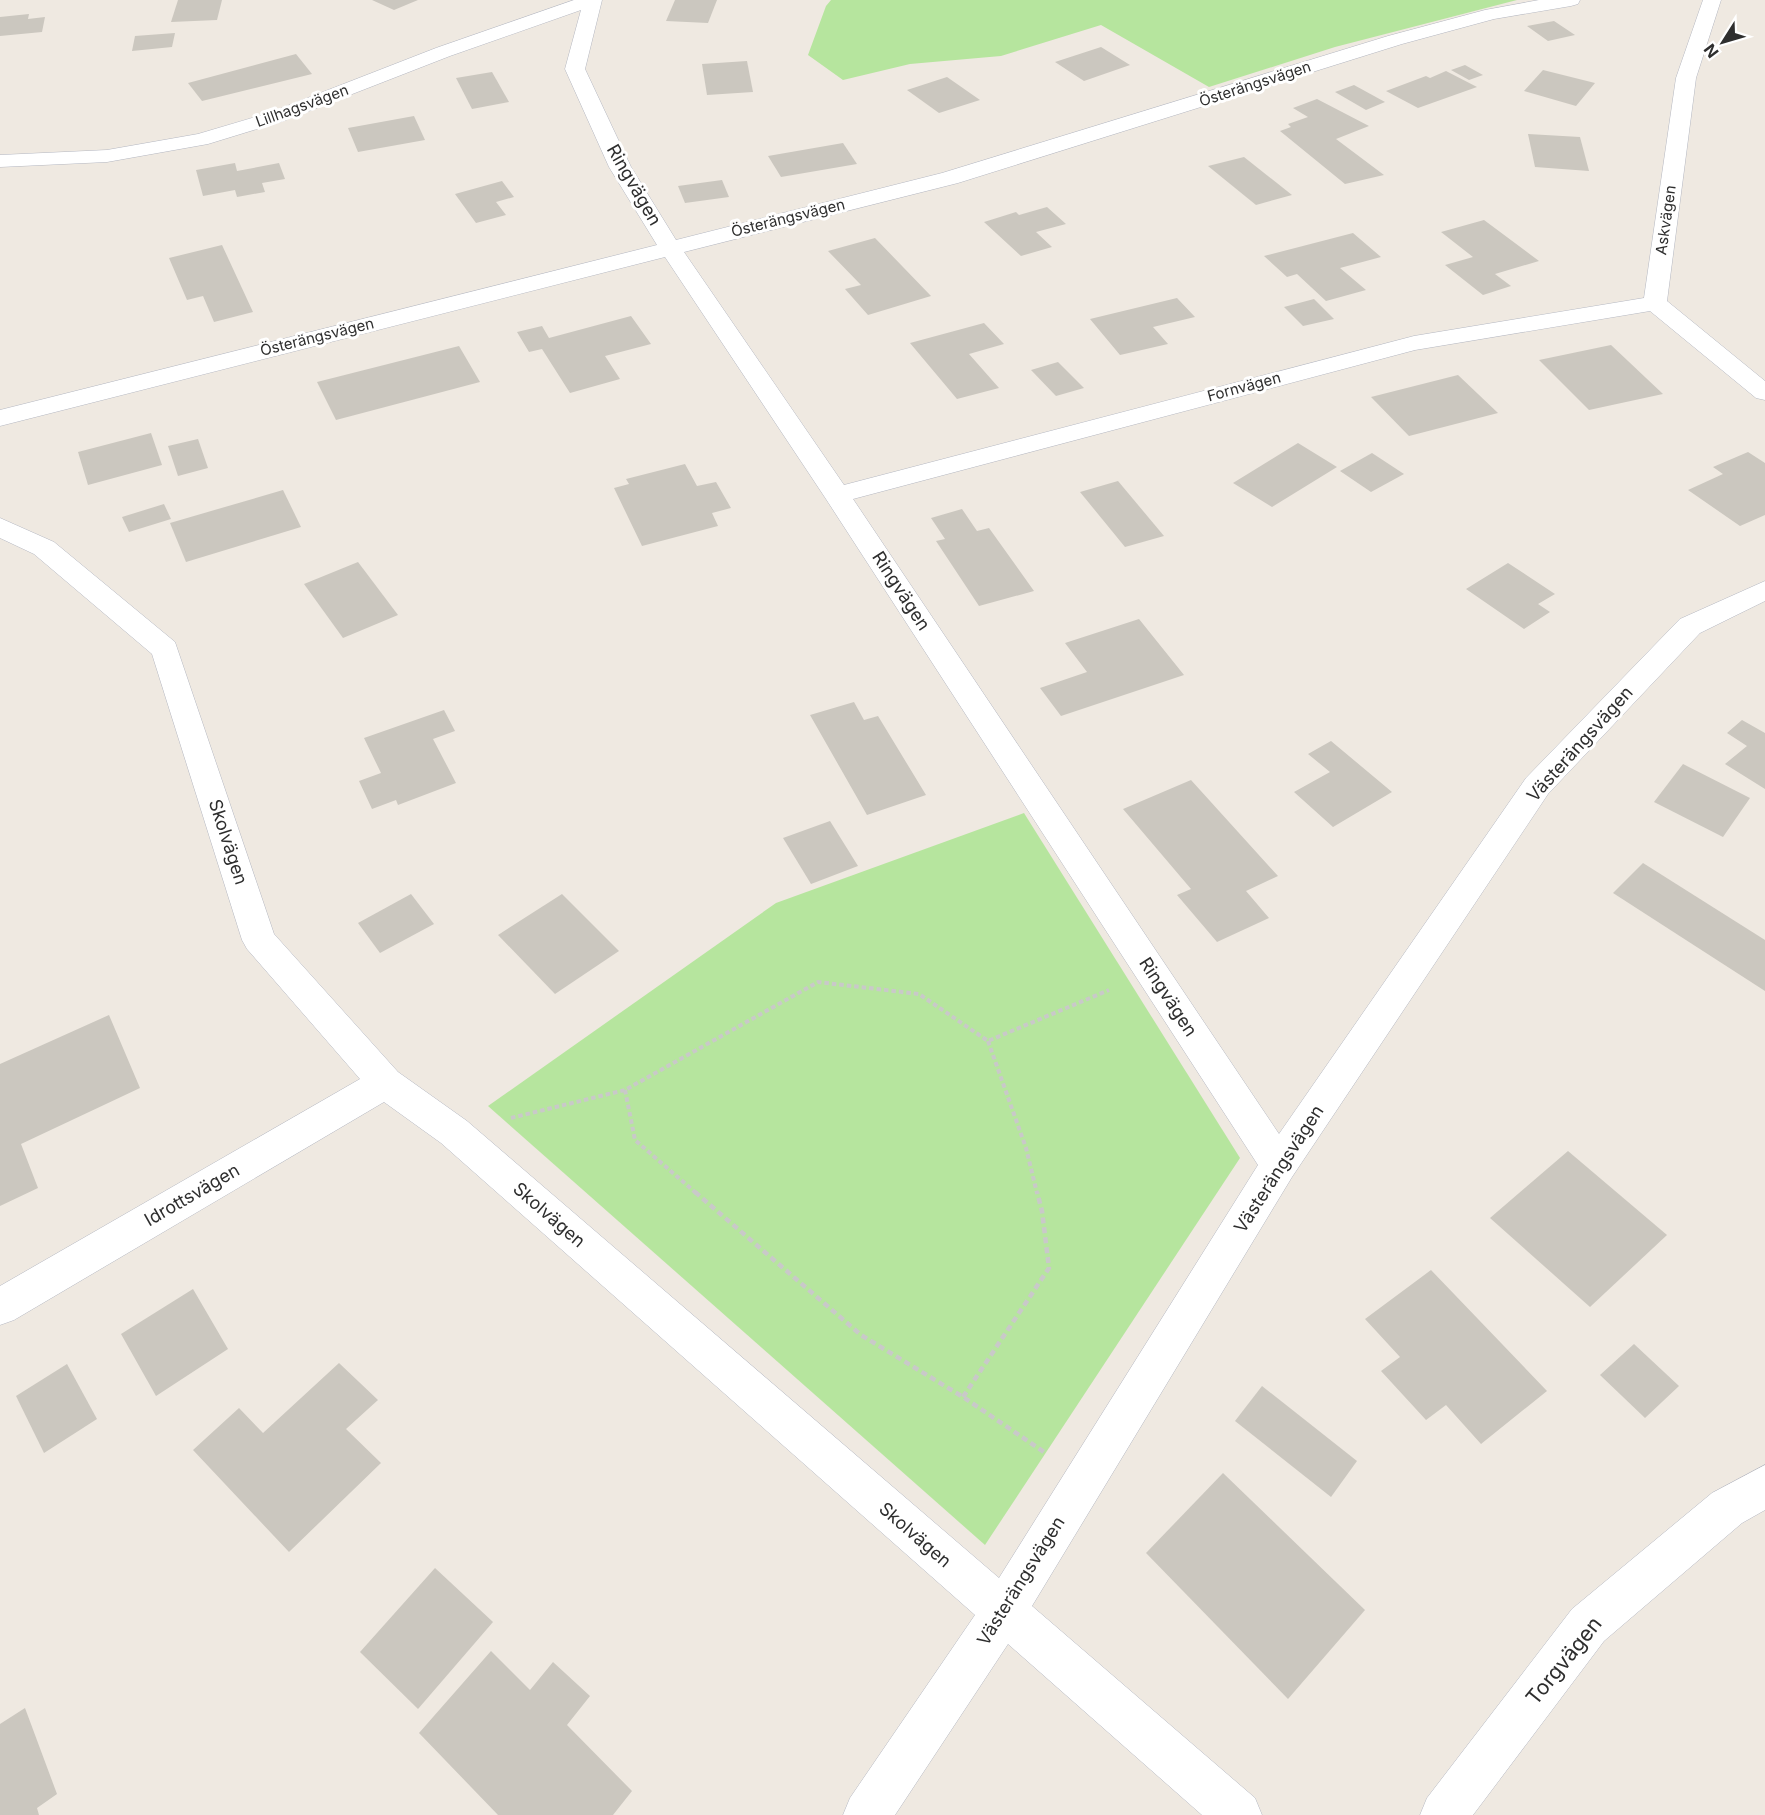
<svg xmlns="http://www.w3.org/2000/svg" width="1765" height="1815" viewBox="0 0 1765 1815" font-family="Inter,sans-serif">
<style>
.green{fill:#b6e59e}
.building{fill:#cbc7bf}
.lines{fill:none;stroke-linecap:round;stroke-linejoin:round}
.minor-casing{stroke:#b4b7c1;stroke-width:1}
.path-far1{stroke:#c9c9c9;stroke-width:4;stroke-dasharray:4.5 3;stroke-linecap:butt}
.path{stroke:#c9c9c9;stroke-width:4.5;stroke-dasharray:6 4;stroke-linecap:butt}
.minor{fill:#fff;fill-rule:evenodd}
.labels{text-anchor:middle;stroke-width:6;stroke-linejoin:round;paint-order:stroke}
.far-street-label{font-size:15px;fill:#2e2e2e;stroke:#fff}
.street-label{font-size:18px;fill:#2e2e2e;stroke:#fff}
.near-street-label{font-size:21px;fill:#2e2e2e;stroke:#fff}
</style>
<rect width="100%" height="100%" fill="#efe9e1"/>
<!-- green -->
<g class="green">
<path d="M831 0H1517L1335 47 1209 87 1101 25 1001 56 910 64 843 80 808 55 826 6Z"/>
<path d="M1024 813 1240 1158 985 1545 488 1106 776 903Z"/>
</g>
<!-- building -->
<g class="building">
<path d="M178 0H222L217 20 171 22Z"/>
<path d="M372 0H418L394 10Z"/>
<path d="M675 0H717L708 23 666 21Z"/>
<path d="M29 14 28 19 45 17 42 32 0 36V17Z"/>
<path d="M1554 21 1575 35 1548 41 1527 26Z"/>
<path d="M175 33 172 47 132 51 135 36Z"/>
<path d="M1101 47 1130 65 1084 81 1055 62Z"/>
<path d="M296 54 312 74 202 101 188 83Z"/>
<path d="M747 61 753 92 707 95 702 64Z"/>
<path d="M1465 65 1483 75 1469 80 1451 70Z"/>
<path d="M1543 70 1595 83 1576 106 1524 91Z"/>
<path d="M1446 71 1477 87 1418 108 1386 91 1426 76 1430 78Z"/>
<path d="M492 72 509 102 472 109 456 78Z"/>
<path d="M947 77 980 100 939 113 907 90Z"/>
<path d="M1354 85 1385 102 1366 110 1335 92Z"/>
<path d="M1317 99 1369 126 1336 139 1384 175 1345 184 1280 131 1291 127 1288 124 1308 117 1293 108Z"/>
<path d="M414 116 425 140 358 152 348 128Z"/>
<path d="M1528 134 1580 137 1589 171 1535 167Z"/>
<path d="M843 143 857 164 781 177 768 156Z"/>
<path d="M1244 157 1292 195 1256 205 1208 166Z"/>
<path d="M235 163 237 171 279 163 285 179 262 183 265 192 237 197 235 190 203 196 196 170Z"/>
<path d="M722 180 729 197 685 203 678 186Z"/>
<path d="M502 181 514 197 496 202 506 215 476 223 455 194Z"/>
<path d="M1047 207 1066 224 1036 232 1052 247 1021 256 984 222 1016 212 1019 215Z"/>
<path d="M1484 220 1539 261 1495 274 1511 286 1483 295 1445 265 1473 257 1441 232Z"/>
<path d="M1353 233 1381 257 1340 268 1366 290 1326 301 1297 274 1287 277 1264 256Z"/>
<path d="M875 238 931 296 868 315 845 289 861 285 828 251Z"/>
<path d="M222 245 253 312 214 322 203 296 187 300 169 258Z"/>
<path d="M1177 298 1195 317 1153 327 1168 344 1120 355 1090 319Z"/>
<path d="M1314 299 1334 319 1303 326 1284 307Z"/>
<path d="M631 316 651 344 605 356 620 379 570 393 542 349 529 352 517 332 542 326 549 338Z"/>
<path d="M984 323 1004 344 969 354 999 388 957 399 910 343Z"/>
<path d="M1611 345 1663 394 1589 410 1539 360Z"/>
<path d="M459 346 480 382 336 420 317 382Z"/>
<path d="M1058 362 1084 388 1056 396 1031 370Z"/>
<path d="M1458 375 1498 413 1409 436 1371 397Z"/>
<path d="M151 433 162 465 88 485 78 452Z"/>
<path d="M198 439 208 468 178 476 168 446Z"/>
<path d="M1298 443 1337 467 1272 507 1233 483Z"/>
<path d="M1748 452 1765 463V515L1740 526 1688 490 1723 474 1713 467Z"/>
<path d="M1372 453 1404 474 1371 492 1340 471Z"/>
<path d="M685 464 697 486 716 482 731 508 712 513 718 526 642 546 614 488 629 484 626 479Z"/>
<path d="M1118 481 1164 536 1125 547 1080 492Z"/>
<path d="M283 490 301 527 186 562 170 523Z"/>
<path d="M164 504 171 519 129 532 122 517Z"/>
<path d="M962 509 977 531 989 528 1034 591 979 606 936 541 945 539 931 518Z"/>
<path d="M358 562 398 615 343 638 304 584Z"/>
<path d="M1508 563 1555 594 1538 604 1550 612 1524 629 1466 589Z"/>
<path d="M1139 619 1184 675 1061 716 1040 688 1087 672 1065 643Z"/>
<path d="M854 702 864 720 878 716 926 795 867 815 810 715Z"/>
<path d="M444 710 455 731 433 739 456 783 398 805 396 800 372 809 359 781 381 773 364 738Z"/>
<path d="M1742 720 1765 733V789L1725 764 1747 746 1727 733Z"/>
<path d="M1331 741 1392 792 1333 827 1294 792 1330 772 1308 754Z"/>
<path d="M1683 764 1750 798 1723 837 1654 802Z"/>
<path d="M1191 780 1278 876 1246 891 1269 918 1217 942 1177 895 1191 889 1123 809Z"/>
<path d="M830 821 858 866 811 884 783 838Z"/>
<path d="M1643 863 1765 940V991L1613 893Z"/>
<path d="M411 894 434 924 380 953 358 923Z"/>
<path d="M562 894 619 951 555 994 498 935Z"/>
<path d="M109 1015 140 1088 21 1144 38 1188 0 1206V1064Z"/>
<path d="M1568 1151 1667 1235 1590 1307 1490 1218Z"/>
<path d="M1431 1270 1547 1391 1481 1444 1446 1405 1426 1420 1381 1371 1400 1357 1365 1319Z"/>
<path d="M193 1289 228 1349 156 1396 121 1334Z"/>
<path d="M1634 1344 1679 1386 1645 1418 1600 1375Z"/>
<path d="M339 1363 378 1400 346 1429 381 1463 289 1552 193 1450 239 1408 263 1433Z"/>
<path d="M67 1364 97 1419 44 1453 16 1396Z"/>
<path d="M1262 1386 1357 1461 1331 1497 1235 1421Z"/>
<path d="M1223 1473 1365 1610 1288 1699 1146 1553Z"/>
<path d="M435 1568 493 1622 418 1709 360 1652Z"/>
<path d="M491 1651 530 1690 553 1662 590 1696 567 1725 632 1791 613 1815H498L419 1733Z"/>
<path d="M25 1708 57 1794 37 1808 39 1815H0V1724Z"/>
</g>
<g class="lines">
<!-- minor casing -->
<g class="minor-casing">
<g id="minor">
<path d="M574 0H602L585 69 631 167 676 240 942 173 1388 36 1485 10 1539 0H1580L1578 4 1571 6 1494 19 1402 44 958 183 684 252 844 485 1414 336 1644 298 1676 78 1703 0H1721L1696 78 1667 301 1765 381V400L1756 398 1650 311 1415 350 853 499 1279 1134 1526 778 1680 619 1765 581V601L1700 633 1548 794 1292 1177 1032 1606 1255 1798 1262 1815H1202L1008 1644 895 1815H843L850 1798 975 1615 441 1143 384 1102 14 1320 0 1325V1286L360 1079 247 949 242 940 152 654 34 554 0 538V518L54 542 175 642 274 934 398 1072 467 1121 999 1578 1258 1165 826 499 665 257 0 426V410L657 245 609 167 565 69 581 10 450 56 283 121 208 144 107 162 0 167V155L107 150 198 134 269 113 436 48Z"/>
<path d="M1765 1465V1510L1742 1523 1604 1641 1473 1815H1420L1427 1798 1572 1609 1712 1493Z"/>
</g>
</g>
<!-- path-far1 -->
<g class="path-far1">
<path d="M988 1041 1026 1148 1037 1193"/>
<path d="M625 1090 635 1140 696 1193"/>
<path d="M511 1118 625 1090 818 982 919 994 988 1041 1109 990"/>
</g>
<!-- path -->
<g class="path">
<path d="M695 1192 861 1335 963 1397 1044 1452"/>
<path d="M963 1397 1049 1268 1042 1211 1037 1192"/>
</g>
<!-- minor -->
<use href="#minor" class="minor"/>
</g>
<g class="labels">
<!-- far-street labels -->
<g class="far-street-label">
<text transform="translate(1255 84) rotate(-18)" y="5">Österängsvägen</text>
<text transform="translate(302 106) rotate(-20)" y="5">Lillhagsvägen</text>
<text transform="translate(788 218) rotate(-14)" y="5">Österängsvägen</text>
<text transform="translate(1666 220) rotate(-82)" y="5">Askvägen</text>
<text transform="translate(317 337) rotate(-14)" y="5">Österängsvägen</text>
<text transform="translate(1244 387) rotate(-15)" y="5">Fornvägen</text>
</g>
<!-- street labels -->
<g class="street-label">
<text transform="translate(634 185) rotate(60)" y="6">Ringvägen</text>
<text transform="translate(901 591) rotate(57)" y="6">Ringvägen</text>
<text transform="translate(1580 744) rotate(-48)" y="6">Västerängsvägen</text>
<text transform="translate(228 842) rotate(72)" y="6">Skolvägen</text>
<text transform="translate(1168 997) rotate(57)" y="6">Ringvägen</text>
<text transform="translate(1279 1169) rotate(-57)" y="6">Västerängsvägen</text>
<text transform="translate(192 1195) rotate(-30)" y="6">Idrottsvägen</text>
<text transform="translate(549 1215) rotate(41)" y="6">Skolvägen</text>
<text transform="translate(915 1535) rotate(41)" y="6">Skolvägen</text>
<text transform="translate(1021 1581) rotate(-58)" y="6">Västerängsvägen</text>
</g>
<!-- near-street labels -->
<g class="near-street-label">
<text transform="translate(1564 1661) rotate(-51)" y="7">Torgvägen</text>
</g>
</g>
<!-- north arrow -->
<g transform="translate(1723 42) rotate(233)" stroke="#ffffff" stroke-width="4.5" paint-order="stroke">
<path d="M0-4.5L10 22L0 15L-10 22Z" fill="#2e2e2e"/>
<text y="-9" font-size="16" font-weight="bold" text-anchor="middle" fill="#2e2e2e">N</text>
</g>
</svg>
